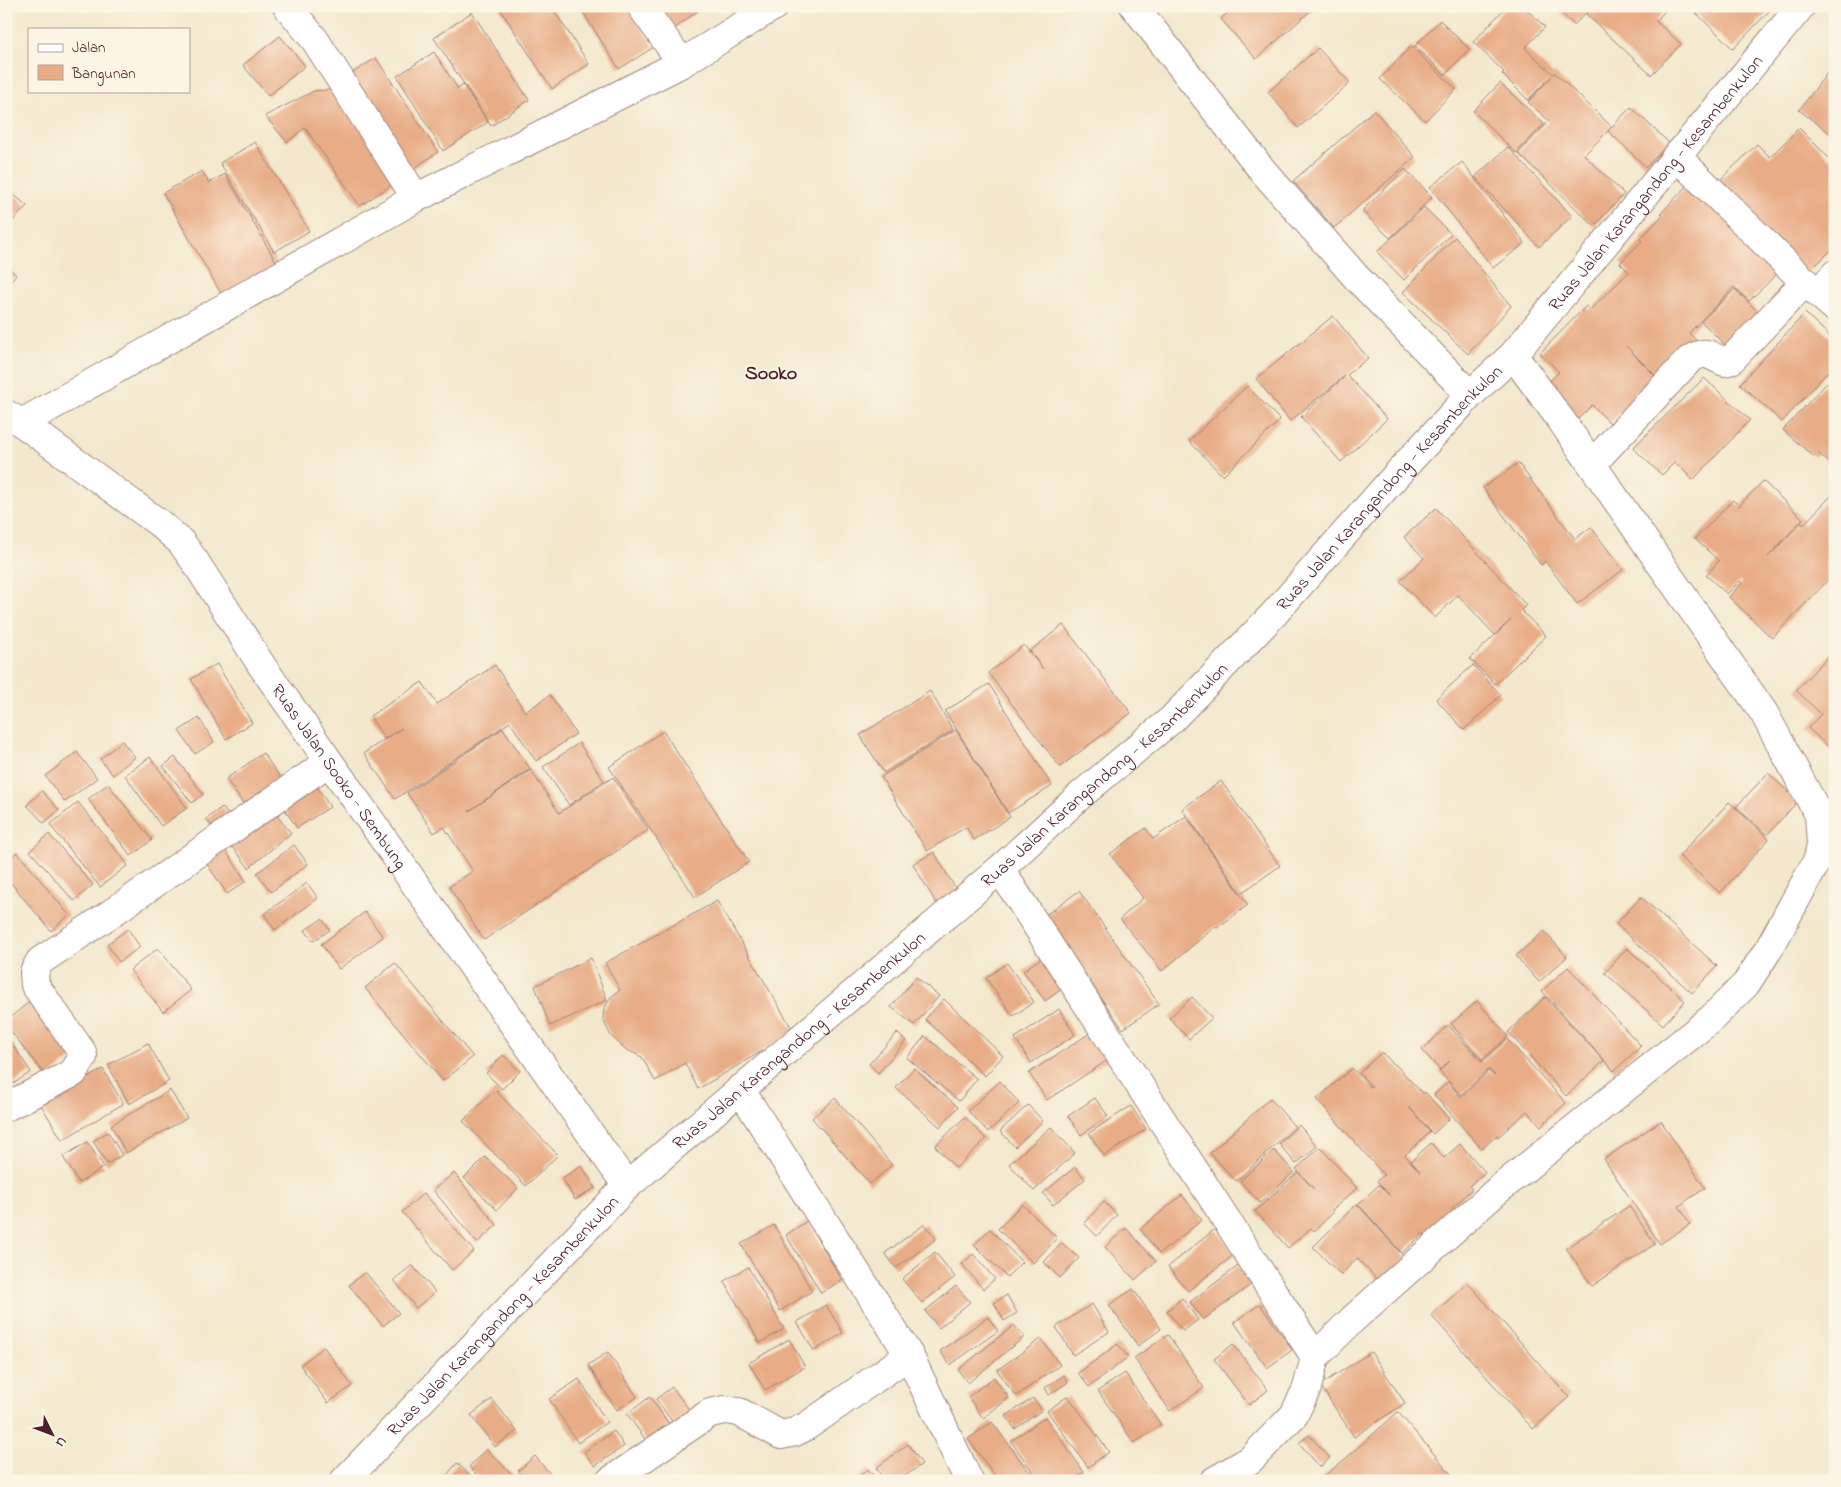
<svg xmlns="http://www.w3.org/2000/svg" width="1841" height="1487" viewBox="0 0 1841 1487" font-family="'Indie Flower',sans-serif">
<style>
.building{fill:#e8ac86}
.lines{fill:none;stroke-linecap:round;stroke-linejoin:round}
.minor-casing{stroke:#9e847c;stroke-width:30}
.secondary-casing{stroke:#9e847c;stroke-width:30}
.minor{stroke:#fff;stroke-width:28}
.secondary{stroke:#fff;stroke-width:28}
.labels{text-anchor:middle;stroke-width:4;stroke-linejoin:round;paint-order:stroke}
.street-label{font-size:18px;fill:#4a1f2b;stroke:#fcf5e5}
.quarter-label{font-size:20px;font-weight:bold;fill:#4a1f2b;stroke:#fcf5e5}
</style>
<rect width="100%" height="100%" fill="#fcf5e5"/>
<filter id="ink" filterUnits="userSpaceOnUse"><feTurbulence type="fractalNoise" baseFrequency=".02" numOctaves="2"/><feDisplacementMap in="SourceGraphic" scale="10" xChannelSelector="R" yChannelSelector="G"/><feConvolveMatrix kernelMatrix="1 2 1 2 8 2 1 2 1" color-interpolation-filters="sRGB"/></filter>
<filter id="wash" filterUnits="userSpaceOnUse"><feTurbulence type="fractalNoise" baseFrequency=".0096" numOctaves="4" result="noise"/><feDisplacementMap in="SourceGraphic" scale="20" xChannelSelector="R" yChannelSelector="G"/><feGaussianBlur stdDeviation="1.12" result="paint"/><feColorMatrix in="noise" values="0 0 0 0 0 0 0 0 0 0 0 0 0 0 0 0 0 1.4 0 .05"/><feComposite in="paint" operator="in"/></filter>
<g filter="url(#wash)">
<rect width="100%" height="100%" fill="#f3e8cd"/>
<g id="blocks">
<!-- building -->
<g class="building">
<path d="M498 6H551L589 64 552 89Z"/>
<path d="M579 6H627L654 47 619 69Z"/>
<path d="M658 6H704L674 29Z"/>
<path d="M1235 6H1316L1256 59 1221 19Z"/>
<path d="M1507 6H1523L1545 27 1525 48 1553 74 1555 73 1612 127 1584 155 1624 194 1594 226 1518 153 1549 121 1528 102 1552 76 1528 100 1502 74 1504 72 1473 42Z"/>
<path d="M1554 6H1592L1574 25Z"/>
<path d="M1593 6H1669L1656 21 1681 44 1651 75 1586 14Z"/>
<path d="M1689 6H1766L1770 10 1733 49Z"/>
<path d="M472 12 529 100 491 126 434 38Z"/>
<path d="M1440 20 1469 49 1445 75 1415 46Z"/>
<path d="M280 36 305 66 268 96 243 65Z"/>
<path d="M1411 46 1456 89 1425 121 1380 79Z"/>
<path d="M1318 48 1350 83 1298 128 1268 92Z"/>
<path d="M434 52 458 89 463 85 488 122 443 151 397 76Z"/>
<path d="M376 58 438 152 407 173 345 78Z"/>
<path d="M1835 63V137L1799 110Z"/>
<path d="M1500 83 1544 124 1516 153 1473 111Z"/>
<path d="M341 89 400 179 360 206 305 128 287 142 265 116 314 91Z"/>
<path d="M1631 107 1669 143 1646 167 1608 131Z"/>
<path d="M1374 110 1415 157 1334 228 1293 181Z"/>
<path d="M1799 128 1835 164V246L1807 274 1714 186 1757 144 1770 157Z"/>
<path d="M255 142 309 231 274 252 220 163Z"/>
<path d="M1508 147 1572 216 1539 247 1475 177Z"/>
<path d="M1462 162 1525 243 1493 268 1430 187Z"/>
<path d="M1405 169 1432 197 1390 238 1362 211Z"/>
<path d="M202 171 209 183 225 174 278 265 223 297 163 193Z"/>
<path d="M1691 182 1780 271 1749 301 1734 287 1689 333 1698 342 1660 380 1626 346 1656 377 1610 423 1592 405 1577 420 1544 386 1559 372 1540 353 1586 306 1590 310 1629 272 1620 263 1642 241 1640 239 1663 215 1661 213Z"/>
<path d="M6 188 27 206 6 228Z"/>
<path d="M1424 207 1451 234 1404 280 1377 252Z"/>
<path d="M1455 237 1511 306 1468 354 1403 292Z"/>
<path d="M6 266 16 275 6 286Z"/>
<path d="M1735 289 1760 314 1727 347 1701 321Z"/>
<path d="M1805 313 1835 341V364L1782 422 1740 384Z"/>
<path d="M1333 316 1368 358 1347 375 1387 419 1341 462 1301 417 1345 376 1290 421 1256 379Z"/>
<path d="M1835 374V465L1834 467 1818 453 1814 457 1783 430Z"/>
<path d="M1704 378 1750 420 1693 480 1675 462 1662 475 1633 448Z"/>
<path d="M1247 386 1280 420 1223 476 1189 441Z"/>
<path d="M1518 463 1575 539 1591 527 1623 570 1577 604 1545 561 1541 565 1483 488Z"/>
<path d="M1763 481 1803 519 1768 557 1801 522 1803 525 1834 493 1835 494V546L1830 551 1835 555V573L1772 638 1729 597 1742 583 1740 581 1727 594 1706 575 1719 561 1695 539 1733 500 1739 506Z"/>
<path d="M1436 508 1526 605 1521 610 1546 636 1495 684 1470 659 1511 620 1495 635 1458 595 1435 618 1400 581 1424 558 1404 537Z"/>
<path d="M1063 625 1131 713 1060 767 988 673 1024 645 1043 669 1030 651Z"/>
<path d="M1835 649V753L1808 728 1821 714 1796 690Z"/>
<path d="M217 664 252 723 226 739 191 679Z"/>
<path d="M495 665 525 712 550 695 576 734 536 761 510 722 395 799 364 753 402 728 384 739 370 716 422 682 437 704Z"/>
<path d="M1473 665 1501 695 1464 730 1436 699Z"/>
<path d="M989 684 1052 786 1008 813 945 711Z"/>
<path d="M930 691 953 730 884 773 860 735Z"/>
<path d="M199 718 214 742 195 754 179 731Z"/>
<path d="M503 728 530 769 469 811 531 770 559 813 613 777 648 830 484 940 449 887 473 871 444 827 434 833 407 793Z"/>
<path d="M956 730 1010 817 974 840 966 827 927 851 881 777Z"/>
<path d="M663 731 749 862 695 897 609 767Z"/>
<path d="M122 741 135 757 113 775 100 759Z"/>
<path d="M579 743 604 781 569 805 543 767Z"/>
<path d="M77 752 97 778 65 802 45 776Z"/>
<path d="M263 753 282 780 245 806 226 779Z"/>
<path d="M150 757 187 808 161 826 125 775Z"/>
<path d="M175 757 203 794 192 803 163 766Z"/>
<path d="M1768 773 1798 801 1767 835 1736 807Z"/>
<path d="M1221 781 1280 866 1241 893 1182 809Z"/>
<path d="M315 783 330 807 297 828 282 805Z"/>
<path d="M108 784 152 840 131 856 88 799Z"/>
<path d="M42 791 59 810 44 823 27 805Z"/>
<path d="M78 802 128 865 100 887 50 825Z"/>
<path d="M1729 802 1769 839 1720 893 1679 856Z"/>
<path d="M222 807 234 822 218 834 206 819Z"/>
<path d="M272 810 291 833 249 868 230 844Z"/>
<path d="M1186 816 1248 905 1217 928 1216 926 1162 971 1120 919 1143 898 1110 854 1146 828 1153 839Z"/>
<path d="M49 834 93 885 74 901 30 851Z"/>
<path d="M222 845 246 881 227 894 203 858Z"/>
<path d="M294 845 308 864 271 892 257 873Z"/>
<path d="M17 852 69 915 51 931 6 877V861Z"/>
<path d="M934 852 957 891 936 903 913 864Z"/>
<path d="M307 883 318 898 275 930 264 914Z"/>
<path d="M1079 891 1159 1004 1123 1029 1044 916Z"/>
<path d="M1641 897 1717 966 1692 993 1616 924Z"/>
<path d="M717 901 794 1032 698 1089 685 1063 655 1081 642 1057 625 1049 611 1036 603 1020 604 1009 611 997 620 990 605 963Z"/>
<path d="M365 912 383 937 339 969 321 944Z"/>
<path d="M322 919 330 930 313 941 305 930Z"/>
<path d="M128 929 140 947 119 962 107 944Z"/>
<path d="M1544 931 1567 957 1539 982 1516 956Z"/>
<path d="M158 948 191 990 163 1012 130 970Z"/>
<path d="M1627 948 1685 1001 1663 1025 1605 973Z"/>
<path d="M591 958 607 1000 550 1026 535 986Z"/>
<path d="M1041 958 1063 988 1045 1001 1023 971Z"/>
<path d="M395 963 473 1057 443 1081 365 988Z"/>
<path d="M1007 963 1034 1002 1013 1016 986 978Z"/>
<path d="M1568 967 1641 1046 1614 1071 1542 991Z"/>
<path d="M916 977 939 996 914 1025 891 1007Z"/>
<path d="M1192 997 1212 1018 1189 1039 1169 1018Z"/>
<path d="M1545 997 1604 1061 1566 1096 1508 1032Z"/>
<path d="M944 999 1003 1056 985 1076 925 1019Z"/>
<path d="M30 1001 73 1057 47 1078 6 1025V1021Z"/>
<path d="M1477 1001 1508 1036 1482 1060 1451 1024Z"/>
<path d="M1059 1009 1075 1035 1031 1063 1015 1038Z"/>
<path d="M1448 1025 1482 1062 1507 1039 1566 1103 1541 1126 1527 1111 1498 1137 1497 1135 1482 1149 1434 1095 1448 1082 1461 1097 1489 1071 1495 1076 1489 1069 1461 1095 1439 1071 1450 1061 1440 1070 1422 1050Z"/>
<path d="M897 1033 906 1041 878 1073 869 1064Z"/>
<path d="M1090 1033 1108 1060 1047 1100 1029 1073Z"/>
<path d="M6 1035 31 1072 8 1087 6 1084Z"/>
<path d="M925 1036 977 1079 959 1101 907 1058Z"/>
<path d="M148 1043 169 1081 129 1104 108 1065Z"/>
<path d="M1382 1052 1394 1065 1395 1064 1423 1094 1425 1092 1449 1119 1433 1134 1409 1107 1430 1132 1405 1155 1420 1172 1411 1161 1431 1143 1444 1158 1460 1144 1485 1172 1469 1186 1472 1189 1452 1208 1455 1210 1426 1236 1424 1233 1402 1253 1358 1204 1379 1185 1390 1196 1377 1181 1384 1175 1317 1099 1352 1068 1370 1087 1372 1086 1359 1073Z"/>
<path d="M503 1055 520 1071 502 1089 486 1073Z"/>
<path d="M914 1068 958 1107 940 1127 896 1088Z"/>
<path d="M103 1069 123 1104 62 1140 41 1105Z"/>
<path d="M1000 1081 1019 1103 988 1132 968 1111Z"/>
<path d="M170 1090 187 1118 126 1153 111 1125Z"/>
<path d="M495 1090 558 1155 526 1186 463 1121Z"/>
<path d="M835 1098 892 1165 870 1184 812 1118Z"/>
<path d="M1095 1098 1108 1116 1081 1135 1068 1116Z"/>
<path d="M1270 1098 1295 1127 1236 1181 1210 1153Z"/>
<path d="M1028 1105 1043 1121 1015 1147 1000 1131Z"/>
<path d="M1131 1106 1146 1129 1104 1156 1089 1133Z"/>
<path d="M965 1117 986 1139 956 1168 935 1146Z"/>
<path d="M1661 1121 1705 1188 1679 1206 1690 1224 1660 1244 1604 1159Z"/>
<path d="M1299 1125 1317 1146 1296 1164 1279 1144Z"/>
<path d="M1051 1127 1075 1153 1034 1191 1009 1164Z"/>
<path d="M108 1132 122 1155 107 1164 93 1141Z"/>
<path d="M87 1142 104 1167 79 1183 63 1157Z"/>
<path d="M1320 1147 1357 1188 1332 1210 1334 1212 1314 1231 1311 1228 1288 1248 1255 1211 1298 1172 1314 1189 1296 1169Z"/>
<path d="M1274 1150 1294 1172 1260 1203 1240 1181Z"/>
<path d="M485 1157 518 1188 497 1210 464 1178Z"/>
<path d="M582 1166 595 1188 575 1200 562 1178Z"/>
<path d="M1075 1167 1085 1179 1053 1205 1043 1193Z"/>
<path d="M454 1173 497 1225 477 1243 433 1190Z"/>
<path d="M424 1193 474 1251 452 1270 402 1212Z"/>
<path d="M1182 1195 1202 1220 1159 1254 1140 1229Z"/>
<path d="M1104 1202 1117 1215 1097 1236 1084 1223Z"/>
<path d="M1022 1204 1057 1238 1033 1263 998 1229Z"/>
<path d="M1357 1204 1406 1259 1380 1283 1357 1258 1341 1275 1313 1247Z"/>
<path d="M1629 1206 1655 1244 1592 1286 1566 1248Z"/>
<path d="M807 1221 842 1280 821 1293 786 1235Z"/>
<path d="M925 1224 936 1239 896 1268 885 1253Z"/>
<path d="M774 1225 812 1291 780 1311 741 1244Z"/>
<path d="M1126 1228 1156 1261 1135 1280 1105 1247Z"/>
<path d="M990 1229 1022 1262 1007 1277 974 1245Z"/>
<path d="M1215 1229 1235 1254 1188 1291 1168 1267Z"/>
<path d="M1062 1243 1079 1258 1060 1278 1044 1262Z"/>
<path d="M935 1252 955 1277 922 1303 902 1279Z"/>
<path d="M973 1254 995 1279 983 1289 962 1264Z"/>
<path d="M412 1265 435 1292 416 1308 394 1280Z"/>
<path d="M1238 1266 1252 1284 1203 1320 1190 1302Z"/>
<path d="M748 1267 784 1329 760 1343 724 1281Z"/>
<path d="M365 1272 399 1313 383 1326 349 1285Z"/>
<path d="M1468 1283 1569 1397 1533 1429 1431 1315Z"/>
<path d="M956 1286 970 1302 939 1328 925 1311Z"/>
<path d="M1133 1289 1161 1329 1138 1346 1109 1305Z"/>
<path d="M1007 1295 1017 1313 1004 1321 994 1303Z"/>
<path d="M1182 1298 1198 1320 1183 1331 1167 1311Z"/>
<path d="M1092 1304 1109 1332 1073 1355 1056 1327Z"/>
<path d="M1260 1304 1292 1350 1267 1368 1234 1322Z"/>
<path d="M826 1305 843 1333 814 1351 797 1322Z"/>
<path d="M988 1317 998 1331 950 1365 940 1351Z"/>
<path d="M1014 1325 1024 1337 968 1383 958 1370Z"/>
<path d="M1168 1335 1204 1388 1170 1411 1134 1358Z"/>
<path d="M789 1339 805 1367 765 1390 749 1363Z"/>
<path d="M1041 1339 1060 1365 1016 1396 997 1370Z"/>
<path d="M1118 1344 1128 1357 1089 1387 1078 1373Z"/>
<path d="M1233 1344 1268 1390 1249 1405 1214 1359Z"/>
<path d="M324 1347 352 1386 328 1403 300 1365Z"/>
<path d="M608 1352 637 1397 617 1410 588 1365Z"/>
<path d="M1371 1352 1405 1403 1354 1437 1320 1385Z"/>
<path d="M1125 1373 1161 1425 1134 1443 1098 1391Z"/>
<path d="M1064 1375 1068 1382 1049 1395 1045 1388Z"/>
<path d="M994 1377 1009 1398 983 1418 968 1397Z"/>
<path d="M579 1379 607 1422 578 1443 549 1399Z"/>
<path d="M672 1387 693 1415 677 1428 656 1399Z"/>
<path d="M1068 1396 1109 1452 1088 1467 1047 1411Z"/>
<path d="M650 1397 671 1427 648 1443 627 1414Z"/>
<path d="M1033 1398 1042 1410 1015 1429 1006 1416Z"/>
<path d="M492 1399 517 1431 495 1447 471 1415Z"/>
<path d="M1398 1412 1457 1481H1318L1345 1459Z"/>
<path d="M1045 1417 1084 1472 1071 1481H1039L1011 1441Z"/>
<path d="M992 1422 1036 1481H999L968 1439Z"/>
<path d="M614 1431 624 1446 595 1466 584 1452Z"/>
<path d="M1309 1435 1330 1458 1320 1467 1299 1443Z"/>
<path d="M908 1444 922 1464 898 1481H885L876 1468Z"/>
<path d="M486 1449 519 1481H483L469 1467Z"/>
<path d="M535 1456 556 1481H526L518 1471Z"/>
<path d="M457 1463 476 1481H442Z"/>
<path d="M868 1469 877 1481H854Z"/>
</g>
</g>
</g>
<g filter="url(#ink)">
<use href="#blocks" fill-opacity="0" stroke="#9e847c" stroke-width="1"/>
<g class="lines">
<!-- minor casing -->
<g class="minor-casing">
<g id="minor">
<path d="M287 6 315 40 416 198"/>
<path d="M641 6 682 63"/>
<path d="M1134 6 1263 171 1357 278 1470 395"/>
<path d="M1676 156 1805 282 1835 308"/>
<path d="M1818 293 1835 274"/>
<path d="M22 423 416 198 682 63 774 6"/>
<path d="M1592 464 1689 360C1708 348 1708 356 1725 362L1731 360 1805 282"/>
<path d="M1000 869 1315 1357"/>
<path d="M740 1089 909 1355 969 1481"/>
<path d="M6 1107 73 1073 83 1057 82 1052 35 985 34 972 40 961C138 897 232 828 329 762"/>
<path d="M610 1481 710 1413 725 1410 739 1412 781 1435 795 1432 807 1426 909 1355"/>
<path d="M1214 1481 1250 1460 1294 1415 1307 1388 1315 1357 1353 1319 1498 1190 1711 1019 1746 984 1770 947 1818 859 1821 844 1819 815 1764 713 1561 420 1513 355"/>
</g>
</g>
<!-- secondary casing -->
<g class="secondary-casing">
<g id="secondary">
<path id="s1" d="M6 414 22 423 159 523 181 542 196 563 262 666 627 1186"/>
<path id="s2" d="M344 1481 627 1186 1000 869 1082 794 1171 720 1273 615 1399 472 1470 395 1513 355 1801 6"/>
</g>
</g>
<!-- minor -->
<use href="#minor" class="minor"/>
<!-- secondary -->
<use href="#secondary" class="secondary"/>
</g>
</g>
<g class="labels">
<!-- street labels -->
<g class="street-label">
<text dy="6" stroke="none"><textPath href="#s2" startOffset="1849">Ruas Jalan Karangandong - Kesambenkulon</textPath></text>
<text dy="6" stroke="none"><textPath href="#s2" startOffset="1444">Ruas Jalan Karangandong - Kesambenkulon</textPath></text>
<text dy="6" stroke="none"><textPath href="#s2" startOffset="1039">Ruas Jalan Karangandong - Kesambenkulon</textPath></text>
<text dy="6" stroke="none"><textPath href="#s1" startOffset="500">Ruas Jalan Sooko - Sembung</textPath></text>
<text dy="6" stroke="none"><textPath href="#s2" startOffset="634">Ruas Jalan Karangandong - Kesambenkulon</textPath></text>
<text dy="6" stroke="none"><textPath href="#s2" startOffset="229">Ruas Jalan Karangandong - Kesambenkulon</textPath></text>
</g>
<!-- quarter labels -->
<g class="quarter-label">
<text x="771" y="379">Sooko</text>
</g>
</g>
<!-- margin -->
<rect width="1841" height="1487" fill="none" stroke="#fcf5e5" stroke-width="25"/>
<!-- legend -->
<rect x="28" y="28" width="162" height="65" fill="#fcf5e5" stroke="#b59f9b"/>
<rect x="38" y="44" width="25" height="8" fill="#ffffff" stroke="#b59f9b"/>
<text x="72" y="52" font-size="15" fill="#4a1f2b">Jalan</text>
<rect x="38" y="65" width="25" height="15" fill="#e8ac86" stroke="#b59f9b"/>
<text x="72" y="78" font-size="15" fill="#4a1f2b">Bangunan</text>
<!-- north arrow -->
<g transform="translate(52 1434) rotate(132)" stroke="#fcf5e5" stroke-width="4" paint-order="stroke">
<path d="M0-4L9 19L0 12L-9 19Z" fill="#4a1f2b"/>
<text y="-8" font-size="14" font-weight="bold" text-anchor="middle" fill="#4a1f2b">U</text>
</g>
</svg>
